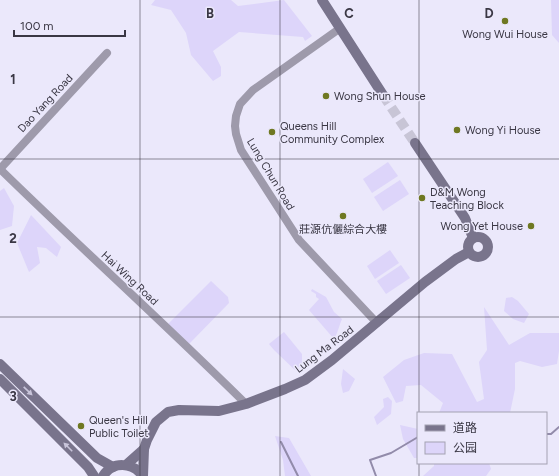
<svg xmlns="http://www.w3.org/2000/svg" width="559" height="476" viewBox="0 0 559 476" font-family="Figtree,'Noto Sans SC',sans-serif">
<style>
.green{fill:#ddd5fa}
.lines{fill:none;stroke-linecap:round;stroke-linejoin:round}
.stream{stroke:#928baa;stroke-width:2}
.secondary-tunnel{stroke:#c8c5d6;stroke-width:10;stroke-dasharray:10 5;stroke-linecap:butt}
.street{stroke:#9e9aab;stroke-width:8}
.secondary{stroke:#79748c;stroke-width:10}
.oneway{fill:#c9c5da}
.grid{fill:none;stroke:#3a3744;stroke-width:1;stroke-opacity:0.55}
.poi-dot{fill:#6f7822;stroke:#ebe8fb;stroke-width:1.5}
.labels{text-anchor:middle;stroke-width:3;stroke-linejoin:round;paint-order:stroke}
.poi-label{font-size:11px;fill:#3a3744;stroke:#ebe8fb;text-anchor:start}
.street-label{font-size:11px;fill:#3a3744;stroke:#ebe8fb}
.grid-label{font-size:13px;text-anchor:middle;font-weight:bold;fill:#3a3744;stroke:#ebe8fb;stroke-width:3;stroke-linejoin:round;paint-order:stroke}
</style>
<rect width="100%" height="100%" fill="#ebe8fb"/>
<!-- green -->
<g class="green">
<path d="M155 0H231L238 6 284 0 312 36 305 41 303 37 239 32 213 51 221 67V76L213 81 191 55 186 33 171 10 151 5Z"/>
<path d="M551 0H559V43L552 35Z"/>
<path d="M388 162 398 176 372 193 363 179Z"/>
<path d="M400 180 409 194 383 211 374 197Z"/>
<path d="M4 188 14 206 12 226 0 230V191Z"/>
<path d="M31 215 61 247 57 257 46 248 37 247 40 263 29 272 17 243Z"/>
<path d="M390 250 399 263 375 279 367 266Z"/>
<path d="M401 265 410 278 386 294 377 281Z"/>
<path d="M211 281 228 297 229 303 189 344 168 324Z"/>
<path d="M312 289 326 297 334 312 342 319C339 326 338 332 334 339L309 310 319 299 316 297V294L311 291Z"/>
<path d="M512 297 518 301 529 314 524 323 513 319 504 311 506 298Z"/>
<path d="M484 307 509 345 530 333H559V351L557 364 542 367 520 361 515 363V389L510 413H439L443 403 421 385 406 386 403 401 396 403 383 377 404 360 424 353 452 354 477 402 484 399 479 362 487 350Z"/>
<path d="M284 332 302 354V364L295 370 274 350 269 344Z"/>
<path d="M343 369 355 379 349 391 343 393 341 384Z"/>
<path d="M388 397 392 401 391 414 377 425 374 417 384 407 383 399Z"/>
<path d="M400 425 418 429V458H414L403 439Z"/>
<path d="M275 436 289 438 311 476H285L283 460Z"/>
<path d="M434 463H489L491 469 486 476H423L434 466Z"/>
</g>
<g class="lines">
<!-- stream -->
<g class="stream">
<path d="M546 434H551L559 427"/>
<path d="M281 442 298 476"/>
<path d="M376 476 370 460 391 453 418 437"/>
</g>
<!-- secondary-tunnel -->
<path class="secondary-tunnel" d="M383 95 415 143"/>
<!-- street -->
<g class="street">
<path d="M339 29 253 90 240 104 236 116 235 126 236 134 241 150 299 240 377 323"/>
<path d="M0 169C81 248 165 324 246 404"/>
<path d="M0 169 107 53"/>
</g>
<!-- secondary -->
<g class="secondary">
<path d="M322 0 383 95"/>
<path d="M415 143 465 218 473 238"/>
<circle cx="478" cy="247" r="10"/>
<path d="M0 364 97 458 113 467"/>
<path d="M0 379 88 467 94 476"/>
<path d="M126 465 144 449"/>
<path d="M103 476C113 461 132 462 143 476"/>
<path d="M143 476 144 449 147 440 156 422 168 412 179 410 219 411 246 404 285 389 305 380 332 360 425 282 456 259 469 252"/>
</g>
</g>
<!-- one-way arrows -->
<defs><path id="oneway-solid" d="M-6-.8H1V-3.2L6.5 0L1 3.2V.8H-6Z"/></defs>
<g class="oneway">
<use href="#oneway-solid" transform="translate(28 391) rotate(44)"/>
<use href="#oneway-solid" transform="translate(68 447) rotate(-135)"/>
</g>
<!-- grid -->
<path class="grid" d="M140 0V476M280 0V476M419 0V413M0 159H559M0 317H559M419 463V476"/>
<!-- markers -->
<g class="poi-dot">
<circle cx="505" cy="21" r="4"/>
<circle cx="326" cy="96" r="4"/>
<circle cx="457" cy="130" r="4"/>
<circle cx="272" cy="132" r="4"/>
<circle cx="422" cy="198" r="4"/>
<circle cx="343" cy="216" r="4"/>
<circle cx="531" cy="226" r="4"/>
<circle cx="81" cy="426" r="4"/>
</g>
<g class="labels">
<!-- poi labels -->
<g class="poi-label">
<text x="505" y="38" text-anchor="middle">Wong Wui House</text>
<text x="334" y="100">Wong Shun House</text>
<text x="280" y="130">Queens Hill<tspan x="280" dy="13">Community Complex</tspan></text>
<text x="465" y="134">Wong Yi House</text>
<text x="430" y="196">D&amp;M Wong<tspan x="430" dy="13">Teaching Block</tspan></text>
<text x="523" y="230" text-anchor="end">Wong Yet House</text>
<text x="343" y="233" text-anchor="middle">莊源伉儷綜合大樓</text>
<text x="89" y="424">Queen's Hill<tspan x="89" dy="13">Public Toilet</tspan></text>
</g>
<!-- street labels -->
<g class="street-label">
<text transform="translate(45 103) rotate(-47)" y="4">Dao Yang Road</text>
<text transform="translate(271 174) rotate(59)" y="4">Lung Chun Road</text>
<text transform="translate(130 278) rotate(43)" y="4">Hai Wing Road</text>
<text transform="translate(324 349) rotate(-37)" y="4">Lung Ma Road</text>
</g>
</g>
<g class="grid-label">
<text x="210" y="18">B</text>
<text x="349" y="18">C</text>
<text x="489" y="18">D</text>
<text x="13" y="84">1</text>
<text x="13" y="243">2</text>
<text x="13" y="401">3</text>
</g>
<!-- legend -->
<rect x="417" y="412" width="130" height="52" fill="#ebe8fb" stroke="#a4a1b2"/>
<rect x="425" y="425" width="20" height="6" fill="#79748c" stroke="#a4a1b2"/>
<text x="453" y="432" font-size="12" fill="#3a3744">道路</text>
<rect x="425" y="442" width="20" height="12" fill="#ddd5fa" stroke="#a4a1b2"/>
<text x="453" y="452" font-size="12" fill="#3a3744">公园</text>
<!-- scale -->
<path d="M14 30v6h111v-6" fill="none" stroke="#3a3744" stroke-width="2"/>
<text x="20" y="30" font-size="12" fill="#3a3744" stroke="#ebe8fb" stroke-width="3" paint-order="stroke">100 m</text>
</svg>
